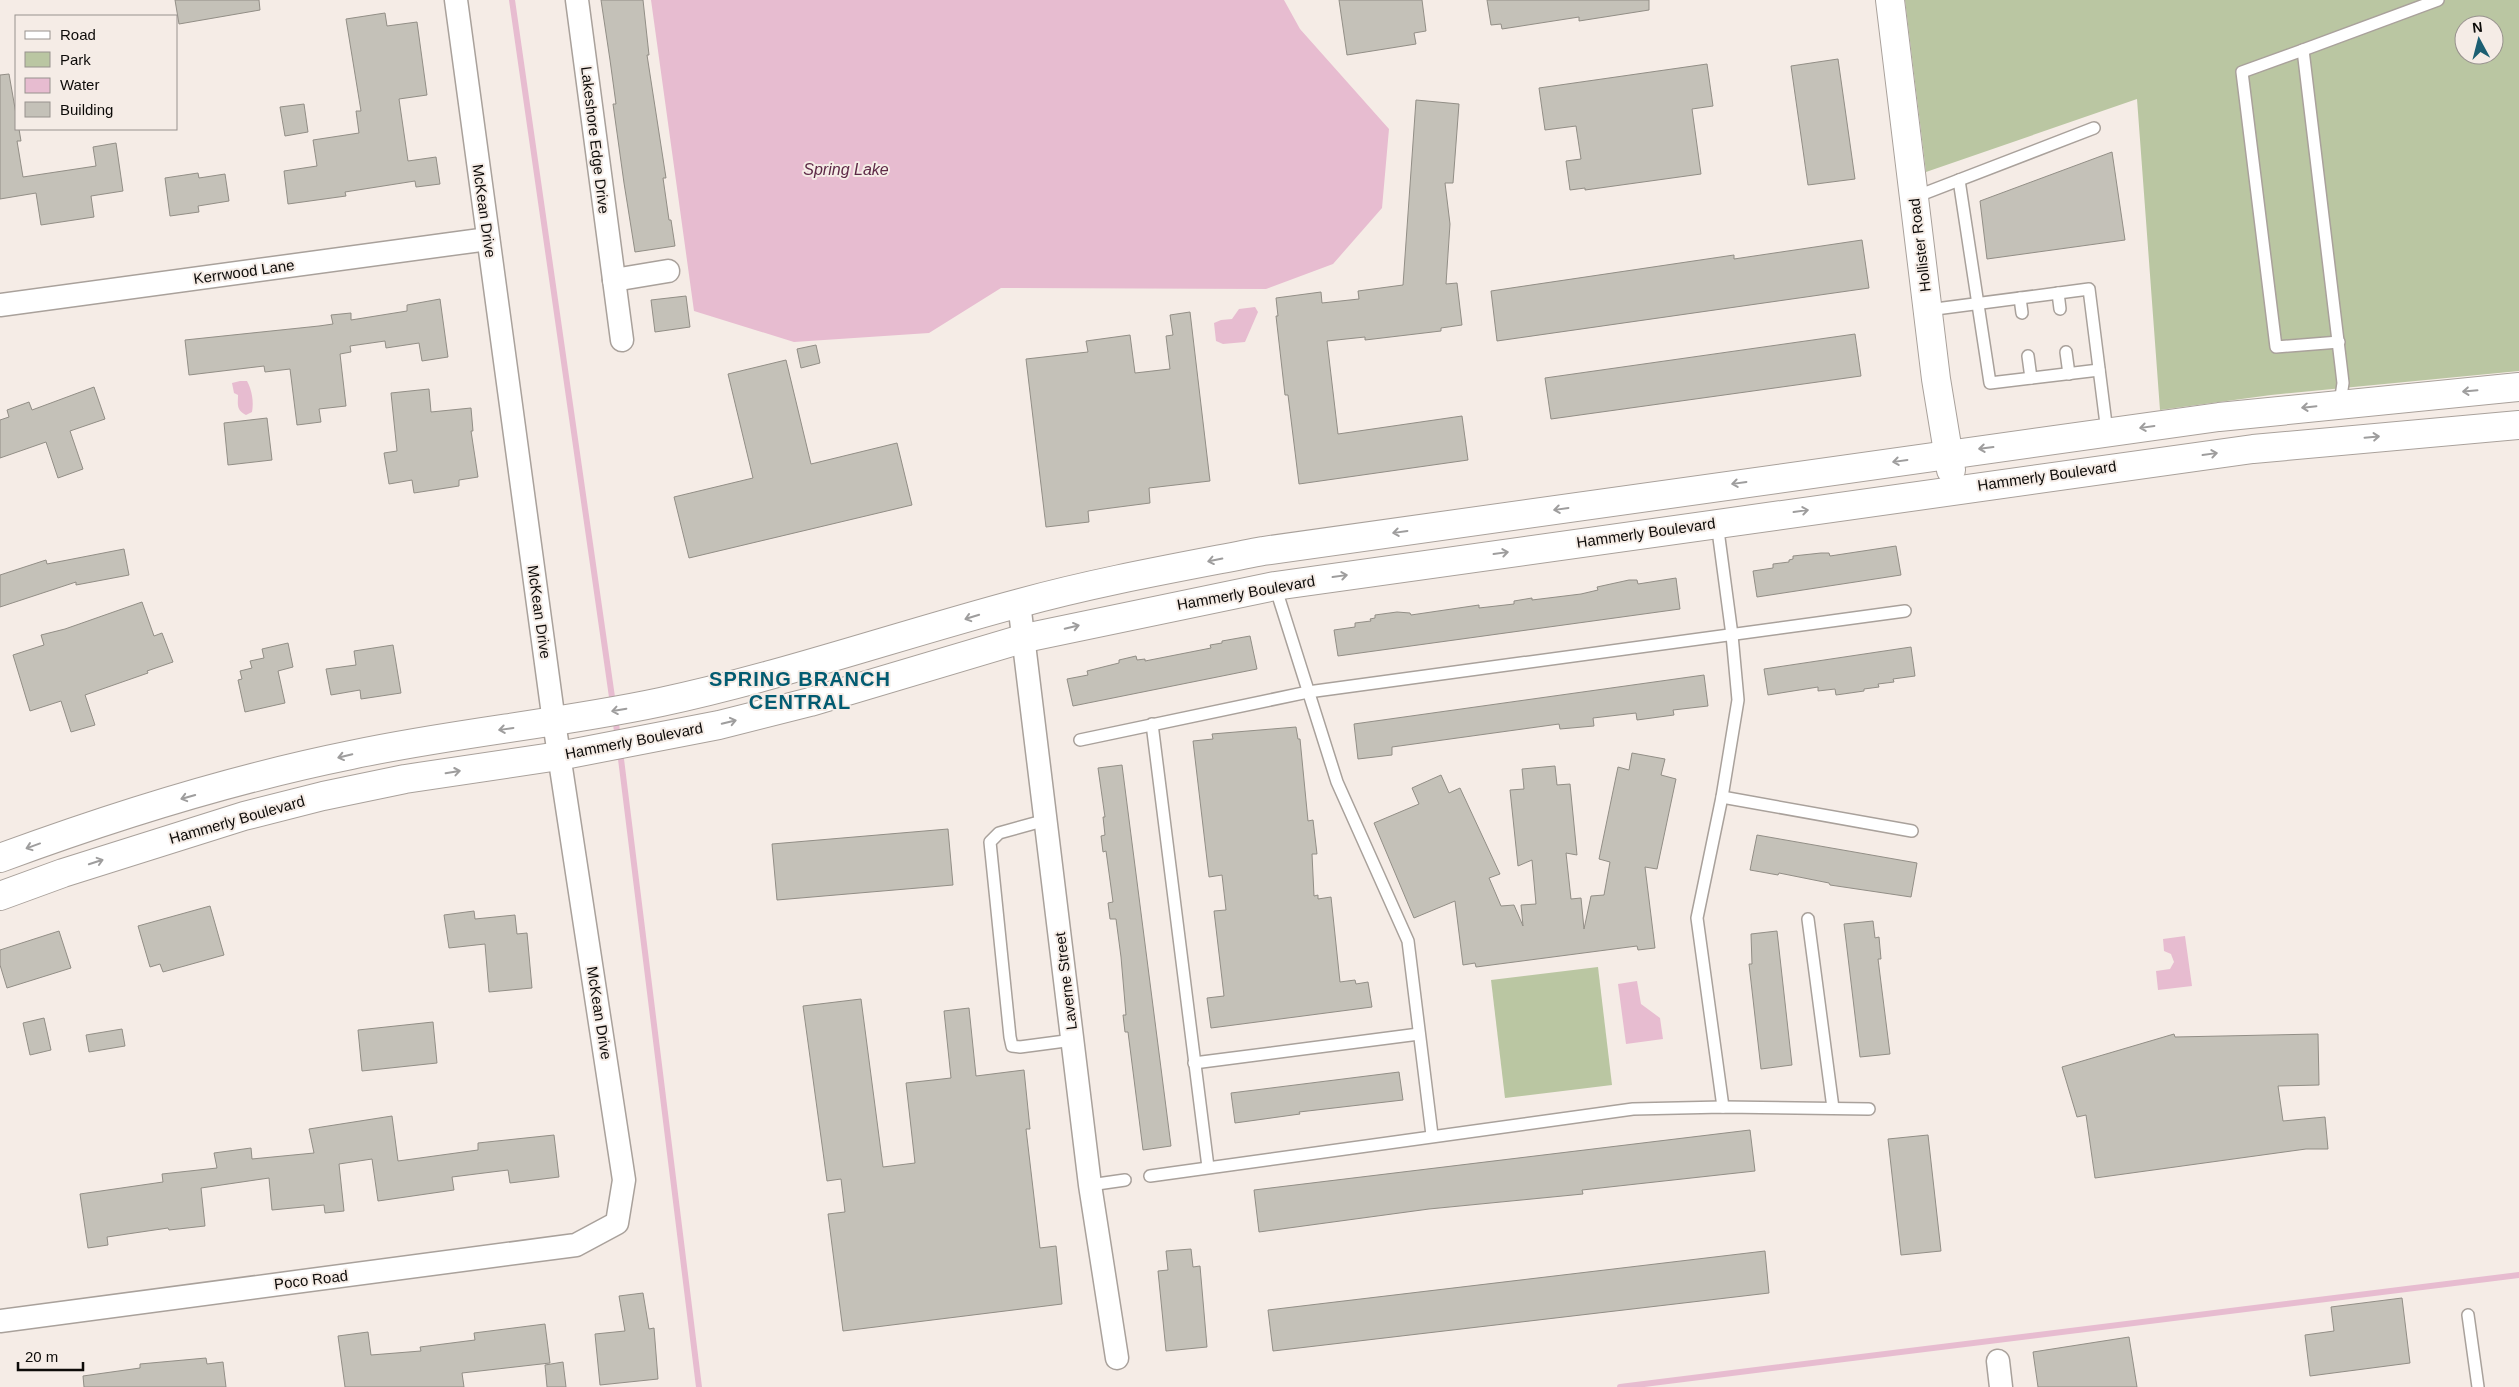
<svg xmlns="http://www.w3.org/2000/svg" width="2519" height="1387" viewBox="0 0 2519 1387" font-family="Arial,sans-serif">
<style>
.green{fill:#bac6a2;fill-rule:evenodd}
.water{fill:#e7bcd0}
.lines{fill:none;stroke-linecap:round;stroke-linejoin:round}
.stream{stroke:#e7bcd0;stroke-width:6}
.building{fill:#c4c1b8;stroke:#928e86}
.lane-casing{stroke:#a9a19b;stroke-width:14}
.street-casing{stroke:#a9a19b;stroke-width:25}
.secondary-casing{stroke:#a9a19b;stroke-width:30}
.lane{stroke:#fff;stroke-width:11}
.street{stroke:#fff;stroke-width:22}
.secondary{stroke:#fff;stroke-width:28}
.oneway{stroke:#9e9d9d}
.labels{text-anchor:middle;stroke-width:4;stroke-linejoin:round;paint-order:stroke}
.street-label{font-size:15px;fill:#0d0b09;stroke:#f5ece6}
.water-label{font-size:16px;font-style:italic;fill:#5d2946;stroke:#f5ece6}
.district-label{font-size:20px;font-weight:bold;letter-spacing:1px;fill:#025b71;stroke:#f5ece6}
</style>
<rect width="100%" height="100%" fill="#f5ece6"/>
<!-- green -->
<g class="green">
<path d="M1905 0H2519V371L2271 395 2160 410 2137 99 1926 172ZM2464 25H2494V55H2464Z"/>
<path d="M1598 967 1612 1085 1505 1098 1491 980Z"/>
</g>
<!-- water -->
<g class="water">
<path d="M651 0H1284L1300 29 1389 129 1382 208 1333 264 1266 289 1001 288 929 333 794 342 694 311Z"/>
<path d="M1255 307 1258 312 1245 342 1223 344 1216 341 1214 323 1221 320 1232 319 1239 309Z"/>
<path d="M240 381H247C252 390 254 402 252 412L246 415C236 410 238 404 238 395L234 393 232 383Z"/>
<path d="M2185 936 2192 986 2158 990 2156 971 2170 969 2174 962 2171 954 2164 951 2163 939Z"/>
<path d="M1637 981 1641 1004 1660 1018 1663 1039 1626 1044 1618 984Z"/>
</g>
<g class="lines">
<!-- stream -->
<g class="stream">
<path d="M512 0 613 704"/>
<path d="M615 716 618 739"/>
<path d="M620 751 699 1387"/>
<path d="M1620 1387 2519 1275"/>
</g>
</g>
<!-- building -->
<g class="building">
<path d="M175 0H259L260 10 179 24Z"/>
<path d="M601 0H643L649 55H647L666 178H663L669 220H671L675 246 635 252 624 183 613 104H616L610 60Z"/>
<path d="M1339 0H1422L1426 31 1414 33 1416 44 1347 55Z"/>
<path d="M1487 0H1649V10L1579 21V17L1502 29 1501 24 1491 25Z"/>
<path d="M385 13 387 26 417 22 427 95 399 99 408 161 436 157 440 184 416 187 415 181 345 192 346 196 288 204 284 171 317 166 313 140 359 133 356 111H361L346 19Z"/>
<path d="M1838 59 1855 179 1808 185 1791 66Z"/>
<path d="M1707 64 1713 106 1692 109 1701 174 1585 190V188L1570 190 1566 161 1581 159 1576 126 1545 130 1539 88Z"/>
<path d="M9 74 16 114V129H19L21 141H17L23 177 96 166 93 147 116 143 123 191 91 196 94 217 41 225 36 193 0 199V75Z"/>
<path d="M1416 100 1459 104 1453 183H1445L1450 224 1446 284 1457 283 1462 325 1441 328V331L1365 340V337L1327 341 1338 434 1462 416 1468 460 1299 484 1288 395H1285L1276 316H1278L1276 298 1321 292 1322 303 1359 299 1358 291 1403 285Z"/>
<path d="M304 104 308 132 285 136 280 107Z"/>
<path d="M2112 152 2125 240 1987 259 1980 201Z"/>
<path d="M198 173 199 178 225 174 229 201 198 206 199 212 170 216 165 178Z"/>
<path d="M1862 240 1869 288 1497 341 1491 291 1734 255V259Z"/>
<path d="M686 296 690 327 655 332 651 300Z"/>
<path d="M440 299 448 357 422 361 419 343 386 348 385 341 350 346 351 352 340 354 346 406 319 409 321 422 297 425 290 369 265 372 264 366 189 375 185 340 319 326 333 324 331 315 351 313V320L407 311V305Z"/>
<path d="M1190 312 1210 481 1149 488 1150 503 1088 511 1089 522 1046 527 1026 359 1088 352 1086 341 1130 335 1135 373 1170 369 1166 336 1173 335 1170 315Z"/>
<path d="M1855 334 1861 376 1551 419 1545 378Z"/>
<path d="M816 345 820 363 801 368 797 349Z"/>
<path d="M786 360 811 464 897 443 912 505 689 558 674 497 753 478 728 374Z"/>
<path d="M94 387 105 419 70 431 83 469 58 478 46 442 0 458V420L9 417 7 410 29 402 32 410Z"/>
<path d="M429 389 431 412 471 408 473 431H471L478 477 459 480V486L414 493 412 480 389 484 384 453 397 451 391 393Z"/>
<path d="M267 418 272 460 228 465 224 423Z"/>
<path d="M1896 546 1901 575 1757 597 1753 571 1773 568V564L1789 562V560L1793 559V556L1821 553H1829L1830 556Z"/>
<path d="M124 549 129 575 76 585V582L0 607V575L46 560 47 564Z"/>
<path d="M1676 578 1680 609 1338 656 1334 630 1355 627V623L1371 621 1370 619 1375 618V615L1397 612 1410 613 1411 615 1479 605V608L1514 604V601L1532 598V600L1581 594 1598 590 1597 587 1629 580H1637L1638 584Z"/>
<path d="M142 602 154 636 162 633 173 662 147 671 148 673 85 695 95 725 71 732 61 701 30 711 13 655 44 645 41 635 65 629Z"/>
<path d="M1250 636 1257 669 1073 706 1067 679 1088 675 1087 671 1119 663V660L1136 656 1137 660 1145 659V661L1211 648 1210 645 1222 643V641Z"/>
<path d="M288 643 293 667 278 671 285 703 245 712 238 680 242 679 240 671 252 668 250 661 264 658 262 649Z"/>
<path d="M393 645 401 693 361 699 360 690 331 695 326 669 356 665 354 651Z"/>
<path d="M1911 647 1915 676 1893 679 1894 682 1878 684 1879 687 1864 689V691L1836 695 1835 689 1818 691V687L1768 695 1764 669Z"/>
<path d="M1704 675 1708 706 1673 710 1674 715 1637 720 1636 713 1593 718 1594 726 1560 729 1559 724 1392 747V755L1358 759 1354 724Z"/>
<path d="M1296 727 1298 739H1300L1308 821 1313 820 1317 854H1312L1314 896 1318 895V899L1331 897 1340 982 1355 980 1356 984 1368 982 1372 1007 1211 1028 1207 998 1224 996 1214 911 1226 910 1222 875 1209 877 1193 741 1213 739 1212 734Z"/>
<path d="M1632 753 1665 759 1661 775 1676 779 1657 869 1645 867 1655 948 1638 950 1637 946 1476 967 1475 963 1463 965 1455 901 1414 918 1374 823 1419 804 1412 788 1441 775 1449 793 1460 788 1500 874 1489 878 1501 906 1514 905 1523 926 1521 905 1536 904 1532 860 1518 866 1510 790 1524 789 1522 769 1555 766 1557 785 1570 784 1577 855 1566 853 1571 899 1581 898 1584 929 1591 896 1604 895 1610 862 1599 859 1618 767 1629 770Z"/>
<path d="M1122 765 1171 1146 1143 1150 1128 1032H1125L1123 1015H1126L1121 957 1116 919H1110L1108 903 1113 902 1106 851 1103 852 1101 836 1105 835 1103 817H1105L1098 768Z"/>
<path d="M948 829 953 885 777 900 772 844Z"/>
<path d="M1757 835 1917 863 1911 897 1830 885 1829 883 1779 873 1778 875 1750 870Z"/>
<path d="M210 906 224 955 163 972 160 964 150 967 138 926Z"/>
<path d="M474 911 475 919 515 915 517 934 527 933 532 988 489 992 485 944 449 948 444 915Z"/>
<path d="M1873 921 1875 938 1879 937 1881 959H1878L1890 1054 1860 1057 1844 924Z"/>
<path d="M59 931 71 968 7 988 0 965V950Z"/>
<path d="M1777 931 1792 1065 1761 1069 1749 964H1752L1751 934Z"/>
<path d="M861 999 883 1167 915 1163 906 1083 951 1078 944 1011 969 1008 976 1076 1024 1070 1030 1129H1026L1040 1248 1056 1246 1062 1304 843 1331 828 1214 845 1212 841 1179 827 1181 803 1006Z"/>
<path d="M44 1018 51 1050 30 1055 23 1023Z"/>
<path d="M433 1022 437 1063 362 1071 358 1030Z"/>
<path d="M122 1029 125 1046 89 1052 86 1035Z"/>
<path d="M2174 1034 2175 1037 2318 1034 2319 1085 2278 1086 2283 1121 2325 1117 2328 1149H2306L2095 1178 2086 1115 2077 1117 2062 1067Z"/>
<path d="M1399 1072 1403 1100 1299 1112 1300 1114 1235 1123 1231 1093Z"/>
<path d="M392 1116 398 1161 478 1150V1143L554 1135 559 1177 510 1183 508 1170 452 1177 454 1190 378 1201 372 1159 339 1164 344 1211 325 1213 324 1205 272 1210 269 1178 201 1188 205 1226 169 1230 168 1228 107 1237 108 1245 88 1248 80 1194 163 1182 162 1174 217 1168 214 1153 251 1148 252 1159 314 1153 309 1129Z"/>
<path d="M1750 1130 1755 1171 1582 1190 1583 1194 1429 1209 1259 1232 1254 1190Z"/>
<path d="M1928 1135 1941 1251 1901 1255 1888 1139Z"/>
<path d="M1191 1249 1193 1267 1200 1266 1207 1347 1166 1351 1158 1271 1168 1270 1166 1251Z"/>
<path d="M1765 1251 1769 1293 1273 1351 1268 1310Z"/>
<path d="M643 1293 649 1329 654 1328 658 1379 600 1385 595 1334 625 1331 619 1296Z"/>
<path d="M2402 1298 2410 1363 2310 1376 2305 1335 2334 1331 2331 1307Z"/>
<path d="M545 1324 550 1363 462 1373 464 1387H345L338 1336 368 1332 371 1355 421 1351 420 1347 475 1340 474 1333Z"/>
<path d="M2129 1337 2137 1387H2038L2033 1352Z"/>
<path d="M206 1358 207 1364 223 1362 226 1387H84L83 1376 140 1368V1364Z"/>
<path d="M563 1362 566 1387H547L545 1365Z"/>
</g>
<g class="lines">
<!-- lane casing -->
<g class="lane-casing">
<g id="lane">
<path d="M2303 50 2242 72 2276 347 2339 342"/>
<path d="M1959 180 1990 383 2099 370"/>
<path d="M1915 197 2094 128"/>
<path d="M2058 293 2060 309"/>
<path d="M2020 298 2022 313"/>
<path d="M1928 310 2089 289 2107 432"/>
<path d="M2066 352 2069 374"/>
<path d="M2028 356 2031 378"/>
<path d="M2340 403 2343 383 2341 366 2303 50 2438 0"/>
<path d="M1717 523 1732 635 1738 700 1722 797 1697 918 1723 1107"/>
<path d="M1275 586 1337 782 1408 941 1432 1135"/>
<path d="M1152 724 1208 1167"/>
<path d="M1080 740 1308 692 1905 611"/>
<path d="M1722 797 1912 831"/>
<path d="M1046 820 999 833 990 842 1010 1037 1012 1046 1020 1047 1073 1040"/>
<path d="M1808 919 1833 1108"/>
<path d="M1194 1063 1419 1034"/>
<path d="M1150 1176 1633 1109 1723 1107 1869 1109"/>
<path d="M1090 1185 1125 1180"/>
<path d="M2468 1315 2478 1387"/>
</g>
</g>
<!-- street casing -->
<g class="street-casing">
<g id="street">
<path d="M577 0 622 340"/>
<path d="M614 280 668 271"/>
<path d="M0 305 488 239"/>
<path d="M1019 603 1090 1185 1117 1358"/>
<path d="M0 1321 576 1245 617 1223 624 1180 554 722 456 0"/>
<path d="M1998 1361 2001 1387"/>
</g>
</g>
<!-- secondary casing -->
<g class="secondary-casing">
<g id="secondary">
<path d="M1890 0 1936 379 1951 470"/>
<path d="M0 858C114 816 232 779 351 755 453 733 558 724 661 702 782 676 900 635 1020 603 1100 581 1181 567 1263 551L2219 417 2519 387"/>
<path d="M0 896 63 873 244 816 323 796 405 779 559 756 719 725 810 702 1025 638 1275 586 2253 449 2519 425"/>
</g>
</g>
<!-- lane -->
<use href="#lane" class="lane"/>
<!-- street -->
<use href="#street" class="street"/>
<!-- secondary -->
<use href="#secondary" class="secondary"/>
</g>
<!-- one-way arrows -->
<defs><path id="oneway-shaft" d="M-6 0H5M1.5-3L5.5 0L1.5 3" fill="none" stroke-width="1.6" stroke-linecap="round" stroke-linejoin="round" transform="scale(1.25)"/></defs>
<g class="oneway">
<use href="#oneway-shaft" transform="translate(2470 391) rotate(175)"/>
<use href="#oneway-shaft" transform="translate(2309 407) rotate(174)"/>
<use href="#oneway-shaft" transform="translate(2147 427) rotate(172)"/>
<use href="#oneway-shaft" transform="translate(2372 437) rotate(-5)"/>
<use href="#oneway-shaft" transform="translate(1986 448) rotate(173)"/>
<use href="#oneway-shaft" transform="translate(2210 454) rotate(-8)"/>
<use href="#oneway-shaft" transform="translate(1900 461) rotate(172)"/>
<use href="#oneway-shaft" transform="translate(1739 483) rotate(172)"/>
<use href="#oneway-shaft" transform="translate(1561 509) rotate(172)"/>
<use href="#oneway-shaft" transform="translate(1801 511) rotate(-8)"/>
<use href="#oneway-shaft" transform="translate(1400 532) rotate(172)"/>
<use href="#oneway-shaft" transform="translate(1501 553) rotate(-8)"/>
<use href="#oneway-shaft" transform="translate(1215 560) rotate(169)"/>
<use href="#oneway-shaft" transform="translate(1340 576) rotate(-8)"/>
<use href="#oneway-shaft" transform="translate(972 617) rotate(163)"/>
<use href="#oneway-shaft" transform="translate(1072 627) rotate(-13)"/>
<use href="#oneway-shaft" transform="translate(619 710) rotate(170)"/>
<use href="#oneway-shaft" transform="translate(729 722) rotate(-14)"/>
<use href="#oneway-shaft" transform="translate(506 729) rotate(172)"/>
<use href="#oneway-shaft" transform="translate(345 756) rotate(167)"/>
<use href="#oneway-shaft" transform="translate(453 772) rotate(-9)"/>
<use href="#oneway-shaft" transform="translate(188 797) rotate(164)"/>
<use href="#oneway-shaft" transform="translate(33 846) rotate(160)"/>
<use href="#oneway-shaft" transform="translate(96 862) rotate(-18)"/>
</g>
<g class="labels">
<!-- street labels -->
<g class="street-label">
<text transform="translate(595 140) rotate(83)" y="5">Lakeshore Edge Drive</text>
<text transform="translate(484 211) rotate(82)" y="5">McKean Drive</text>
<text transform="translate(1920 245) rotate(-97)" y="5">Hollister Road</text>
<text transform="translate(244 272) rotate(-8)" y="5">Kerrwood Lane</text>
<text transform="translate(2047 476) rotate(-8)" y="5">Hammerly Boulevard</text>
<text transform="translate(1646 533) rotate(-8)" y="5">Hammerly Boulevard</text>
<text transform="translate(1246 593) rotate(-10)" y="5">Hammerly Boulevard</text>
<text transform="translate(539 612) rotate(82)" y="5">McKean Drive</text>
<text transform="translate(634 741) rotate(-11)" y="5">Hammerly Boulevard</text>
<text transform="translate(237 820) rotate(-16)" y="5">Hammerly Boulevard</text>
<text transform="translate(1066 981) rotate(-97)" y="5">Laverne Street</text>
<text transform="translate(599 1013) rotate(81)" y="5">McKean Drive</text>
<text transform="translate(311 1280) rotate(-7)" y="5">Poco Road</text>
</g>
<!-- water labels -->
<g class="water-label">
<text x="846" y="175">Spring Lake</text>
</g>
<!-- district labels -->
<g class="district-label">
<text x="800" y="686">SPRING BRANCH<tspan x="800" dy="23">CENTRAL</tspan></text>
</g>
</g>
<!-- legend -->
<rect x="15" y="15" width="162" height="115" fill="#f5ece6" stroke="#98928e"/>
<rect x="25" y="31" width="25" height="8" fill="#ffffff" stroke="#98928e"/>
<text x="60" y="40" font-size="15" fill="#0d0b09">Road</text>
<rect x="25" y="52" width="25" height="15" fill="#bac6a2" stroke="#98928e"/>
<text x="60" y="65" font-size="15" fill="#0d0b09">Park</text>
<rect x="25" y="78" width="25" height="15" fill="#e7bcd0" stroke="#98928e"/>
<text x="60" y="90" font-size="15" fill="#0d0b09">Water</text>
<rect x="25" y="102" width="25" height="15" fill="#c4c1b8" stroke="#98928e"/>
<text x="60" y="115" font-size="15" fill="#0d0b09">Building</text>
<!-- north arrow -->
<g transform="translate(2479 40) rotate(353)"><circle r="24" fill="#f5ece6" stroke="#98928e"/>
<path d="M0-4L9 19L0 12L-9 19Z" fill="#1c5f72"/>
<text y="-8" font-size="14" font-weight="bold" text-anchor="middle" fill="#0d0b09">N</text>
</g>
<!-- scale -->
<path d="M18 1362v8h65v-8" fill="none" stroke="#0d0b09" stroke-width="2.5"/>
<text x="25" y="1362" font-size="15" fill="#0d0b09" stroke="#f5ece6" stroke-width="4" paint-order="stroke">20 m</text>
</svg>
